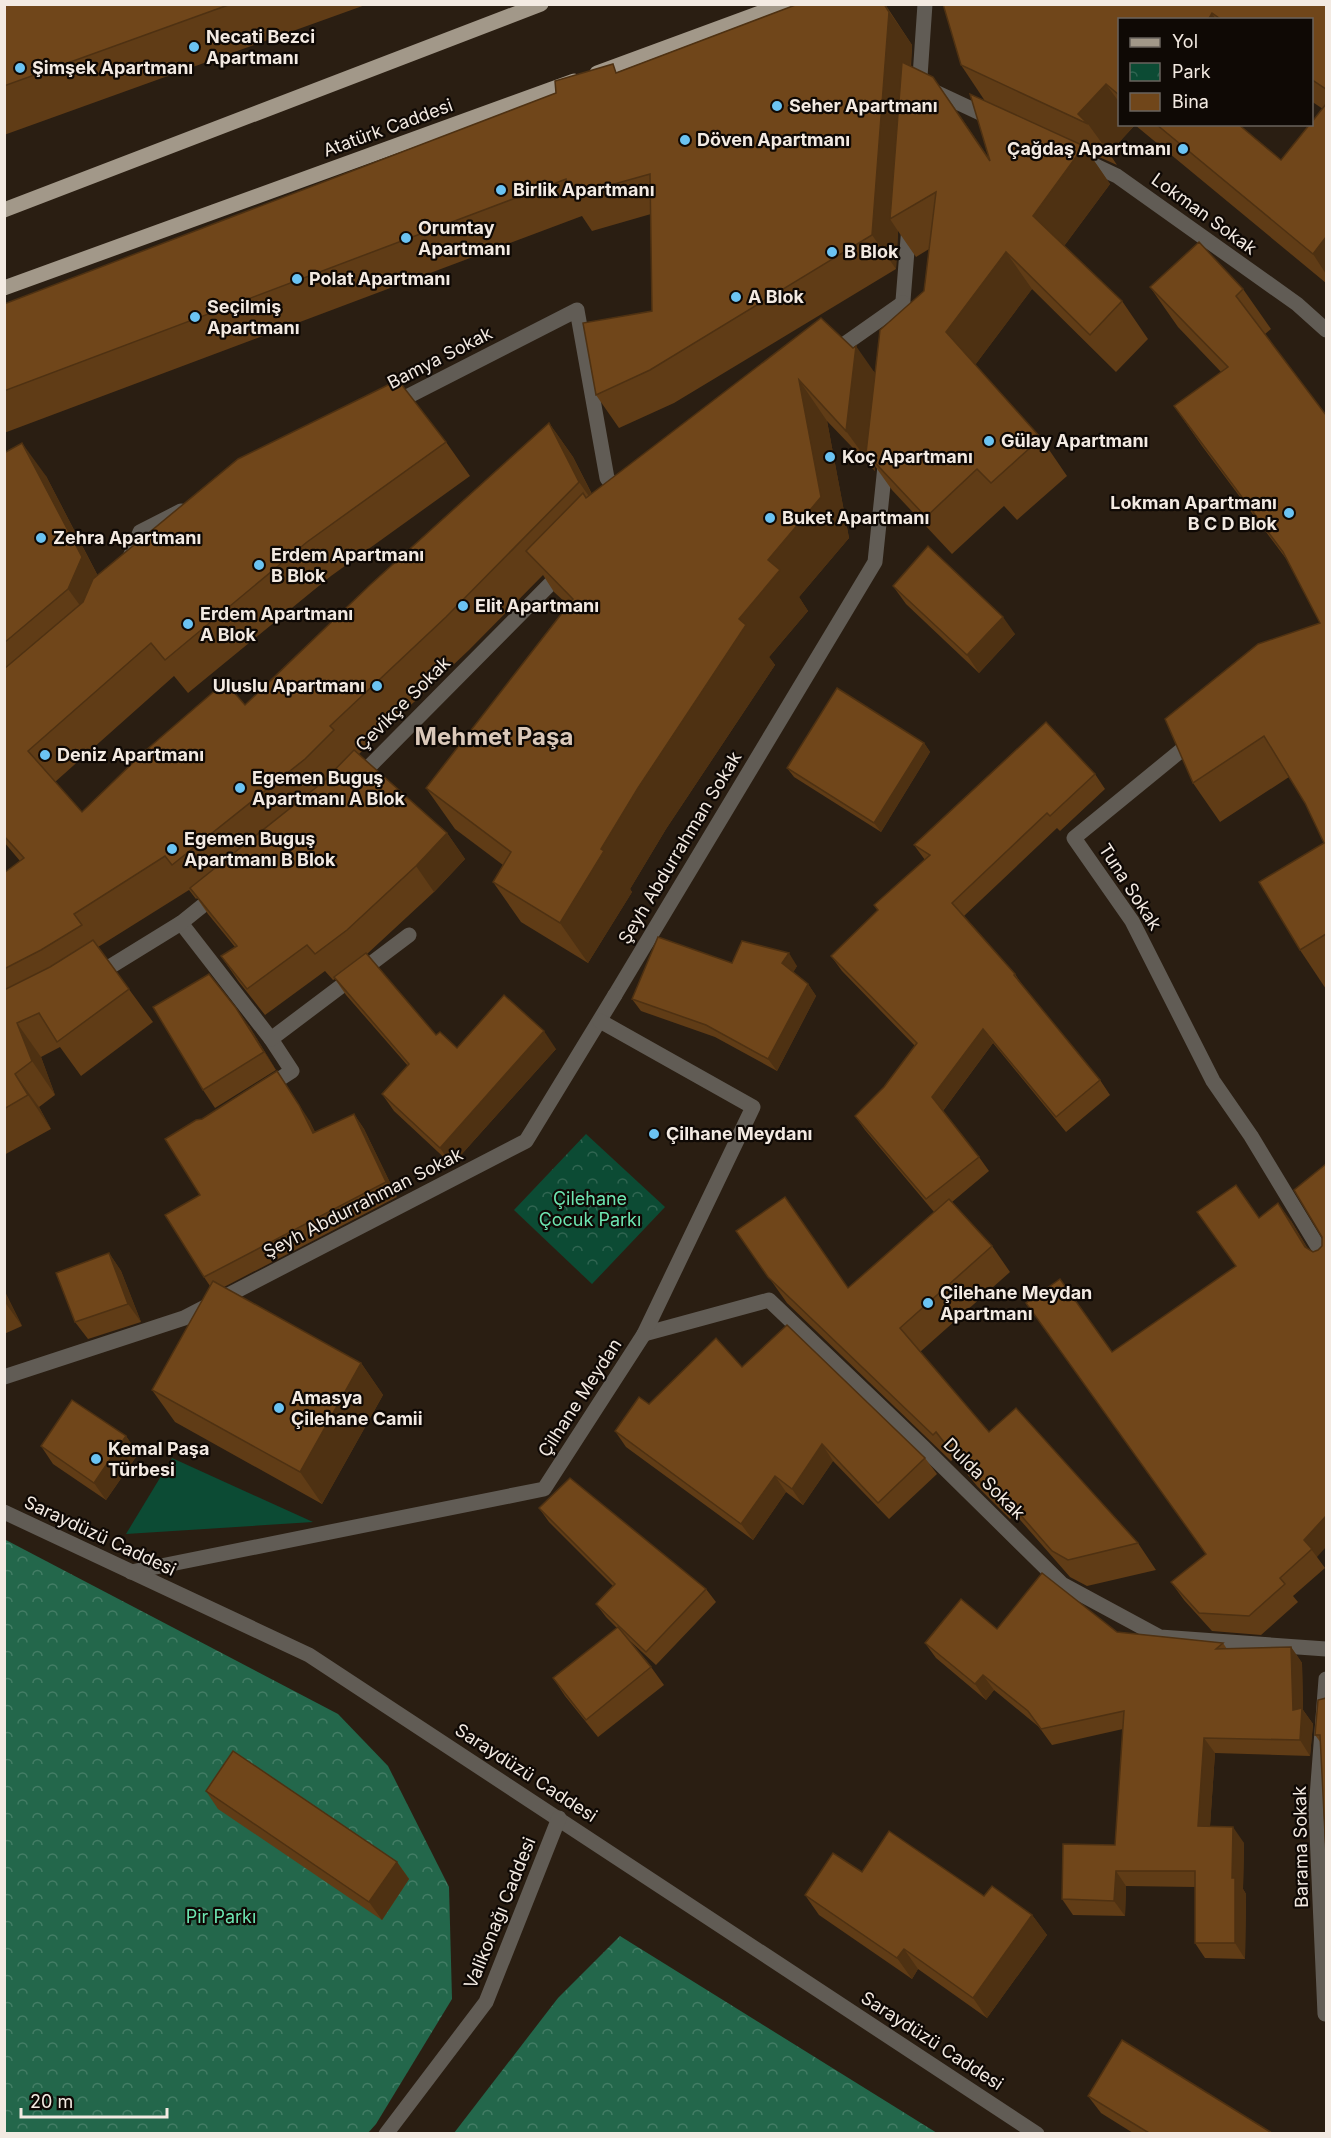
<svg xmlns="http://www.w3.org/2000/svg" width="1331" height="2138" viewBox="0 0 1331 2138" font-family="Inter,sans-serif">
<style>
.green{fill:#0c4b34}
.forest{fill:url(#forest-crowns)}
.park{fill:url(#park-crowns)}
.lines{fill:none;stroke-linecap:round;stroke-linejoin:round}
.pedestrian{stroke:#615c55;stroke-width:15}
.minor{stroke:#615c55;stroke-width:15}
.tertiary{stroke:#615c55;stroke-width:15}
.primary{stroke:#a29889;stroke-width:15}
.wall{fill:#603c16;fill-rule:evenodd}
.shaded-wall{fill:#4e3112}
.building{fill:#70461a;stroke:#4e3112;stroke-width:1.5}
.poi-dot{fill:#6bc3f2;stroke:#0f0905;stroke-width:2}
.labels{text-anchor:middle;stroke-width:4.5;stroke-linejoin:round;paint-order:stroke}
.poi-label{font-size:18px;font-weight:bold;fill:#f3eae2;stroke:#0f0905;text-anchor:start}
.street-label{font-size:18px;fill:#f3eae2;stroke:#0f0905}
.park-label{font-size:18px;fill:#6de5b1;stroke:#0f0905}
.district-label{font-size:24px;font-weight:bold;fill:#dac8b9;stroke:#0f0905}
</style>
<defs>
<pattern id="forest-crowns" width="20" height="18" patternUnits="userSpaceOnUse" patternTransform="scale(1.5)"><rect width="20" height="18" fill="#23674b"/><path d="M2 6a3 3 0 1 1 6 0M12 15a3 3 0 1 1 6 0" fill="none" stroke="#437d65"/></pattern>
<pattern id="park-crowns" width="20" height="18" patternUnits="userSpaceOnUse" patternTransform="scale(1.5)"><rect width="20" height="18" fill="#0c4b34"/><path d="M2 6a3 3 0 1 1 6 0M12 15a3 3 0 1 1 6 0" fill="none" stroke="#306551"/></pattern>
</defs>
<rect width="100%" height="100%" fill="#2a1e12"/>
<!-- green -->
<path class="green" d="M172 1458 313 1522 126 1534Z"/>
<!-- forest -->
<g class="forest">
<path d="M4 1539 338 1714 388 1766 449 1887 452 1999 376 2124 368 2133H5Z"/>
<path d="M620 1936 937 2133H454L558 1998Z"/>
</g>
<!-- park -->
<path class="park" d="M586 1134 665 1207 592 1284 514 1210Z"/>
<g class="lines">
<!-- pedestrian -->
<g class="pedestrian">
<path d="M615 995 875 562 885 466"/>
<path d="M264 1089 292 1071 271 1039"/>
</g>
<!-- minor -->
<g class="minor">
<path d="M931 90 993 119"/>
<path d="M919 91 925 4"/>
<path d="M1081 159 1117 176 1297 304 1326 330"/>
<path d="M902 313 909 226"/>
<path d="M832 353 903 303"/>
<path d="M393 404 577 310 607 478 622 497"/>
<path d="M128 562 140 532 181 511"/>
<path d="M1195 739 1074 838 1132 921 1213 1081 1251 1136 1326 1260"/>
<path d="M358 778 563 571"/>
<path d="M181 923 271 1039 409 935"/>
<path d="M95 976 181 923 217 894"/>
<path d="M644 1334 769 1300 923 1447 1062 1584 1160 1637 1326 1649"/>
<path d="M4 1377 184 1318 526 1141 615 995"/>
<path d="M131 1572 544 1489 644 1334 753 1107 600 1021"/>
<path d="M1325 2014 1316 1810 1326 1679"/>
</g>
<!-- tertiary -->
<g class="tertiary">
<path d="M4 1512 309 1655 1037 2134"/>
<path d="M386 2134 486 2002 559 1818"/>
</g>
<!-- primary -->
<g class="primary">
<path d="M597 73 784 4"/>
<path d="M4 210 541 4"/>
<path d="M4 288 574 81"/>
</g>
</g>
<!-- wall -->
<g class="wall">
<path d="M4 4H368L4 135Z"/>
<path d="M798 4H885L912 45 911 67 933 77 989 159 985 101 961 65 943 4H1326V283L1135 125 1109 153 1117 165 1088 152 1110 184 1064 246 1122 301 1148 339 1116 372 1032 289 975 365 1041 438 1067 476 1017 520 1004 506 952 554 892 490 875 466V471L827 421 849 538 799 597 808 611 769 657 775 665 666 829 630 889 632 892 588 963 521 922 493 882 503 865 455 829 426 788 568 605 554 592 543 575 469 650 359 754 447 833 465 859 434 892 367 954 436 1035 457 1048 556 1049 452 1165 394 1111 382 1094 408 1066 346 995 335 979 333 980 325 971 265 1015 239 982 221 956 235 947 208 914 197 898 196 899 189 890 98 947 153 1022 81 1076 60 1047 41 1057 55 1095 39 1107 51 1129 4 1155V873L20 861 4 842V453L46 476 98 576 446 442 470 476 331 576 188 693 174 676 55 782 82 812 245 705 549 423 573 457 592 494 821 318 875 373 924 291 929 249 916 257 898 231 896 269 674 403 619 428 596 395 652 311 651 214 592 231 582 216 4 433V304ZM1119 20H1311V101L1323 109 1281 160 1238 124H1119Z"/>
<path d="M1150 287 1243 289 1271 329 1265 334 1326 415V989L1300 950 1324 843 1305 803 1289 777 1220 822 1193 783 1320 623 1287 560 1202 446 1174 406 1221 372 1178 327Z"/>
<path d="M893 586 1015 634 979 673 906 604Z"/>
<path d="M924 743 930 752 881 832 794 777 787 768Z"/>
<path d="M1095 774 1105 789 1060 831 1057 828 964 916 1015 974 1025 989 1100 1080 1110 1095 1066 1132 993 1043 943 1111 979 1157 989 1171 952 1202 992 1246 1010 1272 920 1352 989 1432 1138 1543 1156 1570 1087 1586 1070 1577 1015 1514 1010 1519 977 1486 954 1458 951 1461 787 1303 736 1231 848 1288 934 1212 865 1130 855 1116 884 1087 915 1046 842 971 831 956 878 911 874 905 925 860 914 845Z"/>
<path d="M732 963 797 966 793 972 808 984 816 996 777 1071 715 1037 641 1011 632 999Z"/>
<path d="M249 1026 276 1070 215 1108 203 1090Z"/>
<path d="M354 1114 364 1129 397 1197 224 1287 361 1363 383 1395 322 1504 175 1422 152 1390 210 1286 204 1277 200 1195 309 1120 315 1132Z"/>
<path d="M1326 1164 1317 1557 1325 1568 1293 1596 1298 1602 1261 1635 1212 1631 1184 1600 1171 1582 1206 1554 1112 1352 1236 1266 1259 1218 1291 1221 1308 1249 1313 1252 1318 1250 1322 1246Z"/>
<path d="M109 1253 121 1271 141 1322 88 1339 75 1322Z"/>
<path d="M4 1290 22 1326 4 1334Z"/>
<path d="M742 1367 925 1458 937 1474 889 1519 833 1461 803 1505 786 1492 753 1540 626 1447 615 1431 649 1404Z"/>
<path d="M126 1436 138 1454 106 1500 53 1464 41 1446Z"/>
<path d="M539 1508 706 1589 716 1602 656 1665 628 1639 651 1667 664 1685 598 1737 565 1696 553 1678 617 1628 606 1617 596 1604 613 1586 549 1522Z"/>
<path d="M997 1629 1117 1632 1223 1643 1227 1649 1291 1647 1302 1663 1303 1710 1313 1724 1310 1756 1215 1753 1210 1826 1244 1843 1243 1889 1246 1894 1245 1959 1205 1958 1195 1943V1887L1126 1886 1125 1916 1073 1915 1062 1899 1115 1845 1123 1729 1052 1745 1039 1727 994 1690 986 1700 936 1658 925 1643Z"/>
<path d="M1326 1698 1321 1743 1315 1735Z"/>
<path d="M206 1791 397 1862 409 1879 382 1920 218 1809Z"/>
<path d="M862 1872 984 1896 1032 1915 1047 1935 987 2018 918 1969 912 1979 819 1915 805 1895Z"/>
<path d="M1088 2096 1272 2133H1133L1101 2113Z"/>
</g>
<!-- shaded-wall -->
<g class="shaded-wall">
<path d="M884 4 912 45 900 213 890 219 898 231 896 269 872 235Z"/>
<path d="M1212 13 1216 20H1208Z"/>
<path d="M933 77 959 114 1016 198Z"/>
<path d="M1106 84 1119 102V124L1135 125 1109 153 1088 124 1078 114Z"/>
<path d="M1084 146 1110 184 1059 253 1033 216Z"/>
<path d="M1326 237V274L1313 254Z"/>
<path d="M1006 252 1032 289 972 369 946 332Z"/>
<path d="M856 346 884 386 866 453 875 466V471L846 431Z"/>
<path d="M799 380 827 421 849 538 799 597 808 611 769 657 775 665 666 829 630 889 632 892 588 963 560 923 601 849 739 619 768 560Z"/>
<path d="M549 423 573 457 602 515 579 482Z"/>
<path d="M22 443 46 476 105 590 92 622 68 589Z"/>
<path d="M1003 617 1015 634 979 673 967 655Z"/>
<path d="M924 743 930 752 881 832 874 823Z"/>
<path d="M447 833 465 859 434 892 416 866Z"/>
<path d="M789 953 797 966 791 976 782 963Z"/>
<path d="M808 984 816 996 777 1071 768 1059Z"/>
<path d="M236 1008 249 1026 276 1070 264 1052Z"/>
<path d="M17 1023 41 1057 55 1095 32 1061Z"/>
<path d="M983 1029 993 1043 942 1112 932 1097Z"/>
<path d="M544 1031 556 1049 452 1165 440 1148Z"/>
<path d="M15 1074 39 1107 51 1129 28 1095Z"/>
<path d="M287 1086 309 1120 323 1148 313 1133Z"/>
<path d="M354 1114 364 1129 397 1197 386 1182Z"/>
<path d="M1278 1203 1291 1221 1318 1266 1305 1247Z"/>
<path d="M109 1253 121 1271 141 1322 128 1304Z"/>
<path d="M4 1290 22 1326 4 1301Z"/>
<path d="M361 1363 383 1395 322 1504 300 1472Z"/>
<path d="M126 1436 138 1454 106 1500 94 1483Z"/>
<path d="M822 1444 833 1461 803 1505 792 1489Z"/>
<path d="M775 1476 786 1492 753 1540 741 1524Z"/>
<path d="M1326 1516V1547L1317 1557 1304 1540Z"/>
<path d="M1291 1647 1302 1663 1303 1710 1313 1724 1310 1756 1300 1740 1293 1710Z"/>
<path d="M983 1675 994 1690 986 1700 975 1684Z"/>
<path d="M1204 1738 1215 1753 1209 1841 1198 1826Z"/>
<path d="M1233 1827 1244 1843 1243 1889 1246 1894 1245 1959 1235 1943 1232 1878Z"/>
<path d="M397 1862 409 1879 382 1920 369 1902Z"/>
<path d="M1116 1871 1126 1886 1125 1916 1114 1901Z"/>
<path d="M1032 1915 1047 1935 987 2018 973 1998Z"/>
<path d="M904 1949 918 1969 912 1979 897 1958Z"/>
</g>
<!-- building -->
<g class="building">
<path d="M4 4H231L4 86Z"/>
<path d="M798 4H884L889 12 872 235 650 370 596 395 583 323 652 311 650 174 568 197 566 179 4 391V304L556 93 555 81 613 64 616 73Z"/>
<path d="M943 4H1326V89L1311 79V20H1222L1212 13 1208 20H1119V95L1106 84 1078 114 1088 124 961 65Z"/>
<path d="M902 62 933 77 990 161 970 94 1084 146 1033 216 1122 301 1090 335 1006 252 946 332 1041 438 991 483 977 469 926 517 866 453 880 330 924 291 936 192 890 219Z"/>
<path d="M1326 104V237L1313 254 1156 124H1238L1281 160 1310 124H1311V123Z"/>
<path d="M1199 242 1243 289 1236 296 1326 415V934L1300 950 1259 882 1324 843 1305 803 1264 736 1193 783 1165 719 1258 644 1320 623 1283 552 1174 406 1228 367 1150 287Z"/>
<path d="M821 318 853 348 856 346 846 431 799 380 821 497 768 560 780 570 739 619 746 625 638 788 601 849 604 851 560 923 493 882 511 852 426 788 573 599 526 551 583 493 586 498Z"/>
<path d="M398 380 446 442 307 542 165 660 151 643 28 751 82 812 145 751 225 682 245 705 370 585 549 423 579 482 446 617 330 726 334 730 305 759 172 865 165 856 74 914 82 925 41 950 4 969V873L24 858 4 836V669L83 602 93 579 238 459Z"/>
<path d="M22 443 82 557 68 589 4 643V453Z"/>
<path d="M928 546 1003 617 967 655 893 586Z"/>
<path d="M837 688 924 743 874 823 787 768Z"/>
<path d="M1046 722 1095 774 1050 816 1047 813 952 903 1015 974 1014 975 1100 1080 1056 1117 983 1029 932 1097 979 1157 926 1199 855 1116 884 1087 917 1043 831 956 878 910 874 905 930 855 914 845Z"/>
<path d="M354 750 447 833 416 866 347 930 315 954 307 945 247 989 221 956 237 946 190 888 323 782Z"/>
<path d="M658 937 732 963 742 941 789 953 782 963 808 984 768 1059 706 1025 632 999Z"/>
<path d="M93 940 129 989 57 1042 39 1013 17 1023 32 1061 15 1074 28 1095 4 1109V990L50 967Z"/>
<path d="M366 953 436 1035 440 1032 457 1048 504 995 544 1031 440 1148 382 1094 409 1064 334 977Z"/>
<path d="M209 974 236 1008 264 1052 203 1090 153 1007Z"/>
<path d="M277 1071 299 1105 313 1133 354 1114 386 1182 204 1277 165 1215 200 1195 165 1139 196 1120 202 1119Z"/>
<path d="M1326 1164V1516L1304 1540 1312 1549 1280 1578 1285 1584 1249 1616 1199 1613 1171 1582 1206 1554 1026 1303 1060 1279 1112 1352 1236 1266 1197 1212 1236 1185 1259 1218 1278 1203 1305 1247 1313 1252 1318 1250 1322 1246V1237L1294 1190Z"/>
<path d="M785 1197 848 1288 949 1199 992 1246 900 1328 989 1432 1016 1408 1138 1543 1068 1560 1052 1551 997 1488 992 1493 958 1460 936 1432 933 1435 768 1277 736 1231Z"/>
<path d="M109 1253 128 1304 75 1322 56 1273Z"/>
<path d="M213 1281 361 1363 300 1472 152 1390Z"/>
<path d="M787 1325 925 1458 878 1503 822 1444 792 1489 775 1476 741 1524 615 1431 639 1397 649 1404 716 1338 742 1367Z"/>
<path d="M72 1400 126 1436 94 1483 41 1446Z"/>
<path d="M570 1478 706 1589 646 1652 596 1604 615 1584 539 1508Z"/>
<path d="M1042 1573 1117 1632 1223 1643 1216 1649 1291 1647 1293 1710 1302 1708 1300 1740 1204 1738 1198 1826 1233 1827 1232 1878H1235V1943H1195V1871H1116L1114 1901 1062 1899 1063 1844 1115 1845 1124 1711 1041 1729 1028 1711 983 1675 975 1684 925 1643 961 1599 997 1629Z"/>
<path d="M618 1627 651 1667 586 1720 553 1678Z"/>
<path d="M1326 1698V1854L1320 1735H1315L1318 1700Z"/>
<path d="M233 1751 397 1862 369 1902 206 1791Z"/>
<path d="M889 1831 984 1896 992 1886 1032 1915 973 1998 904 1949 897 1958 805 1895 833 1853 862 1872Z"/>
<path d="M1122 2040 1272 2133H1149L1088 2096Z"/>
</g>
<!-- markers -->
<g class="poi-dot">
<circle cx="194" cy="47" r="6"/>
<circle cx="20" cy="68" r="6"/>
<circle cx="777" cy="106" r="6"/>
<circle cx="685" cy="140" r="6"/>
<circle cx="1183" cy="149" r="6"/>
<circle cx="501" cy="190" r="6"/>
<circle cx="406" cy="238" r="6"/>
<circle cx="832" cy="252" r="6"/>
<circle cx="297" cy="279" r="6"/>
<circle cx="736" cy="297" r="6"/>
<circle cx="195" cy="317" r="6"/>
<circle cx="989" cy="441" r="6"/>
<circle cx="830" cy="457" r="6"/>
<circle cx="1289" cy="513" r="6"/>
<circle cx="770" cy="518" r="6"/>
<circle cx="41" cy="538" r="6"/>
<circle cx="259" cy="565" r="6"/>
<circle cx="463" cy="606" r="6"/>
<circle cx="188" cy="624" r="6"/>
<circle cx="377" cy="686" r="6"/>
<circle cx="45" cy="755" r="6"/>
<circle cx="240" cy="788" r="6"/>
<circle cx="172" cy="849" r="6"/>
<circle cx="654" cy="1134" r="6"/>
<circle cx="928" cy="1303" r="6"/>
<circle cx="279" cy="1408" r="6"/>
<circle cx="96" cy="1459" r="6"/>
</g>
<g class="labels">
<!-- poi labels -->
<g class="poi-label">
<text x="206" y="43">Necati Bezci<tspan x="206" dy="21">Apartmanı</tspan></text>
<text x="32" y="74">Şimşek Apartmanı</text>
<text x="789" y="112">Seher Apartmanı</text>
<text x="697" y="146">Döven Apartmanı</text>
<text x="1171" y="155" text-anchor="end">Çağdaş Apartmanı</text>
<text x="513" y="196">Birlik Apartmanı</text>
<text x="418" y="234">Orumtay<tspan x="418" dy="21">Apartmanı</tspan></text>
<text x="844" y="258">B Blok</text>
<text x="309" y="285">Polat Apartmanı</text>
<text x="748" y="303">A Blok</text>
<text x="207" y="313">Seçilmiş<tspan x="207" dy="21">Apartmanı</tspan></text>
<text x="1001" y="447">Gülay Apartmanı</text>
<text x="842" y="463">Koç Apartmanı</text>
<text x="1277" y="509" text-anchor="end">Lokman Apartmanı<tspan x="1277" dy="21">B C D Blok</tspan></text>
<text x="782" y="524">Buket Apartmanı</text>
<text x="53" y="544">Zehra Apartmanı</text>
<text x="271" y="561">Erdem Apartmanı<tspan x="271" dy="21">B Blok</tspan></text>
<text x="475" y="612">Elit Apartmanı</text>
<text x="200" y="620">Erdem Apartmanı<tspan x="200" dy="21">A Blok</tspan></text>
<text x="365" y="692" text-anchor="end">Uluslu Apartmanı</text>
<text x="57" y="761">Deniz Apartmanı</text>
<text x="252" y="784">Egemen Buguş<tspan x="252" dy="21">Apartmanı A Blok</tspan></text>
<text x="184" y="845">Egemen Buguş<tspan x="184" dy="21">Apartmanı B Blok</tspan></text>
<text x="666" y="1140">Çilhane Meydanı</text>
<text x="940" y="1299">Çilehane Meydan<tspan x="940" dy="21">Apartmanı</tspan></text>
<text x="291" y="1404">Amasya<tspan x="291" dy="21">Çilehane Camii</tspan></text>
<text x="108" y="1455">Kemal Paşa<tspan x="108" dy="21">Türbesi</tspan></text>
</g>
<!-- street labels -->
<g class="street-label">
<text transform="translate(388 128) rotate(-20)" y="6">Atatürk Caddesi</text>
<text transform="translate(1204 214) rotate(36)" y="6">Lokman Sokak</text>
<text transform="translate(440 358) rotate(-27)" y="6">Bamya Sokak</text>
<text transform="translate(403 704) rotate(-45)" y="6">Çevikçe Sokak</text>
<text transform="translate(680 848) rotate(-59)" y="6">Şeyh Abdurrahman Sokak</text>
<text transform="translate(1130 887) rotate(57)" y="6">Tuna Sokak</text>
<text transform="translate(363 1203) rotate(-27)" y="6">Şeyh Abdurrahman Sokak</text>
<text transform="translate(580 1398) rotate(-57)" y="6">Çilhane Meydan</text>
<text transform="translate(984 1479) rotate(45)" y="6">Dulda Sokak</text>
<text transform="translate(100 1536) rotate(25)" y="6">Saraydüzü Caddesi</text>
<text transform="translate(526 1773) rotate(33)" y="6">Saraydüzü Caddesi</text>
<text transform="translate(1301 1847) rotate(-91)" y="6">Barama Sokak</text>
<text transform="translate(500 1913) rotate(-68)" y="6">Valikonağı Caddesi</text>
<text transform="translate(932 2041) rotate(33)" y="6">Saraydüzü Caddesi</text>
</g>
<!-- park labels -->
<g class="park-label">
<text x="590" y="1205">Çilehane<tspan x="590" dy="21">Çocuk Parkı</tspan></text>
<text x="221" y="1923">Pir Parkı</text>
</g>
<!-- district labels -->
<g class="district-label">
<text x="494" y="745">Mehmet Paşa</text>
</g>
</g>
<!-- border -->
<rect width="1331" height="2138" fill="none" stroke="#f3eae2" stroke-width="12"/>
<!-- legend -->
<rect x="1118" y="18" width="195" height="108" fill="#0f0905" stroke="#6a635d" stroke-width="1.5"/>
<rect x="1130" y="38" width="30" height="9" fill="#a29889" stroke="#6a635d" stroke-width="1.5"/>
<text x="1172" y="48" font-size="18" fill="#f3eae2">Yol</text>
<rect x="1130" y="63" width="30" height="18" fill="url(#park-crowns)" stroke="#6a635d" stroke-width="1.5"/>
<text x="1172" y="78" font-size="18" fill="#f3eae2">Park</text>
<rect x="1130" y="93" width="30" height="18" fill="#70461a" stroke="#6a635d" stroke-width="1.5"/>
<text x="1172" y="108" font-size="18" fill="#f3eae2">Bina</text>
<!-- scale -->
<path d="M21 2108v9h146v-9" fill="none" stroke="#f3eae2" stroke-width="3"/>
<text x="30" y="2108" font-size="18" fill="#f3eae2" stroke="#0f0905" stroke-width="4.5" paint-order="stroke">20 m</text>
</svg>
